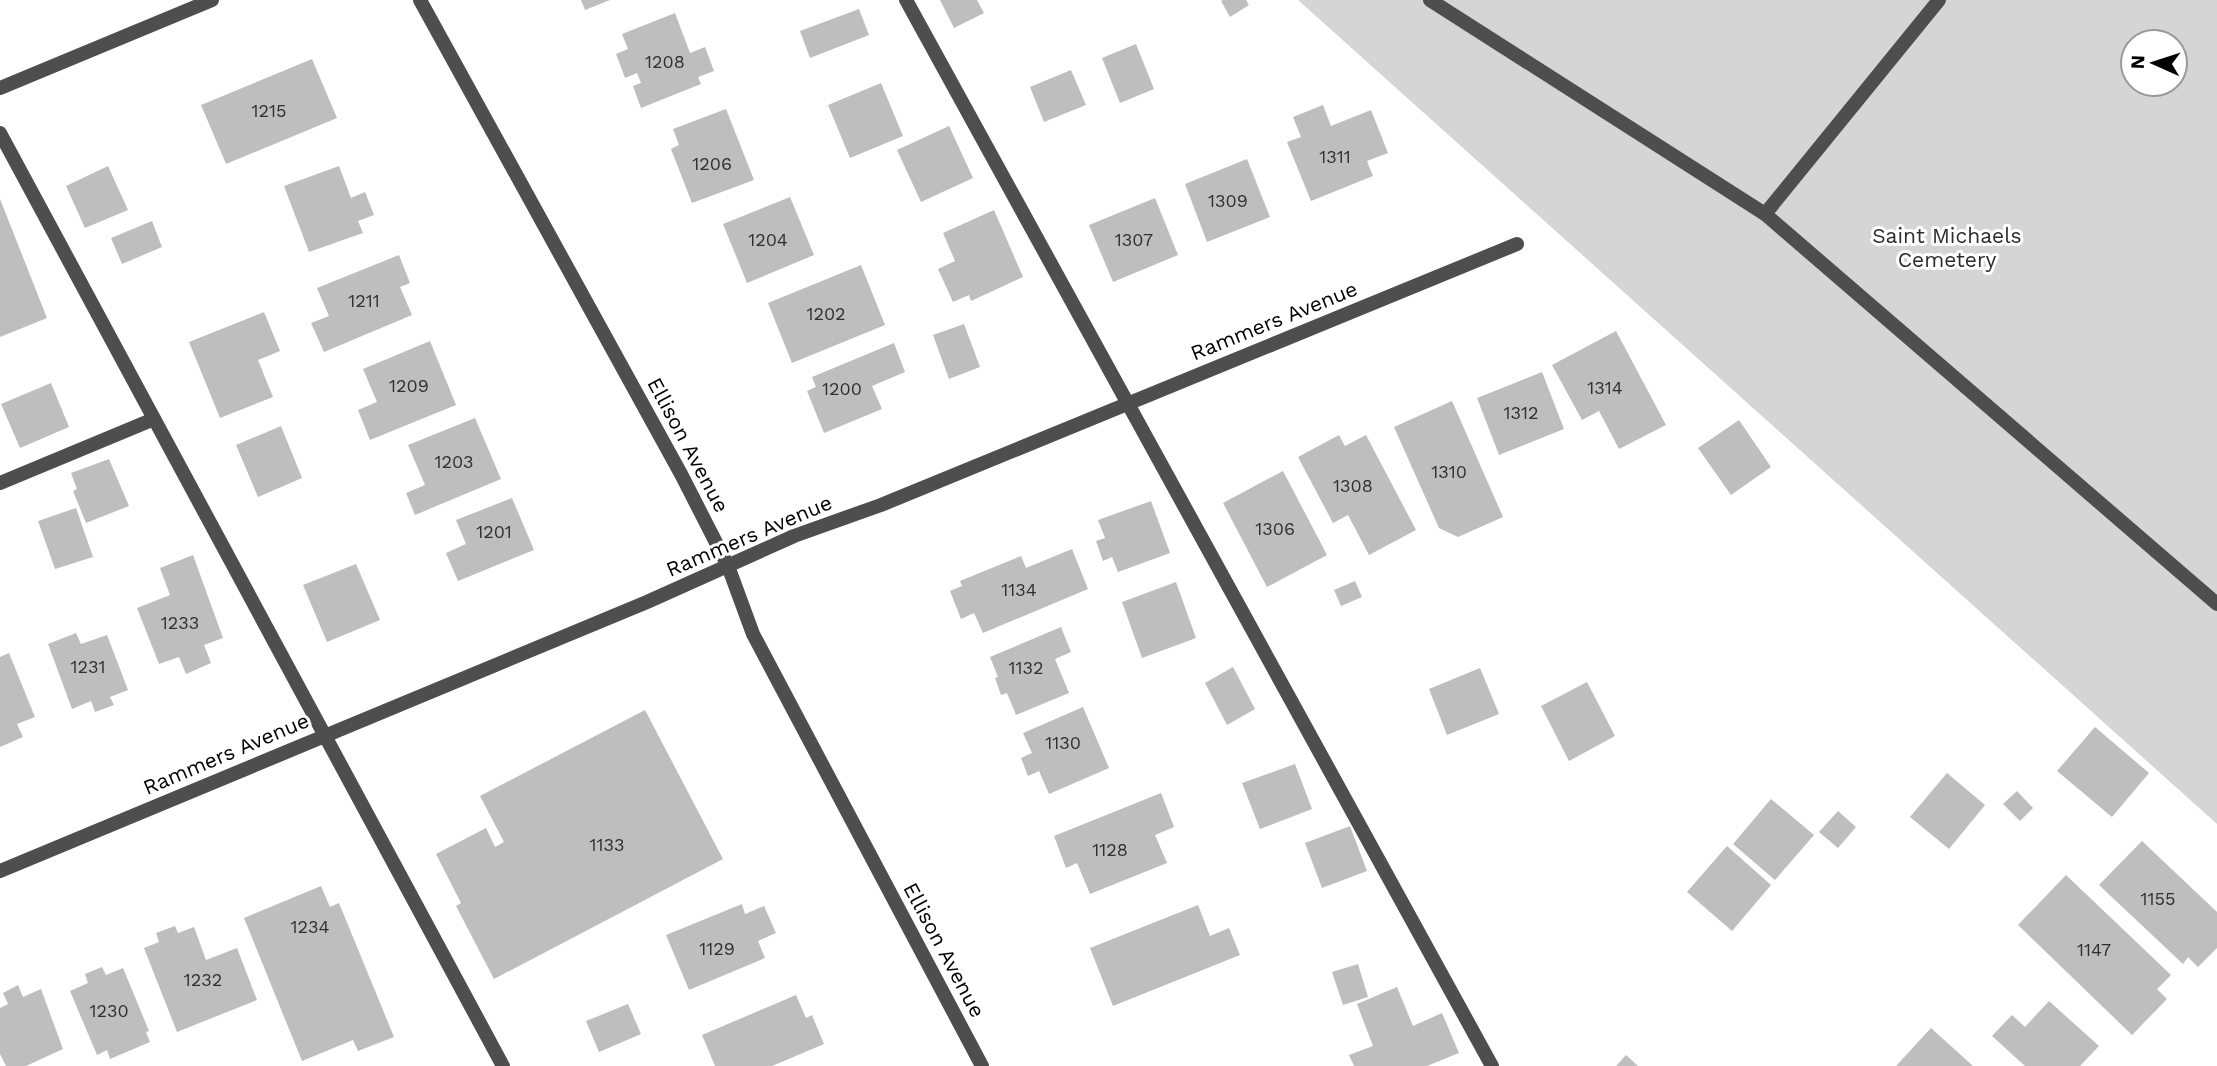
<svg xmlns="http://www.w3.org/2000/svg" width="2217" height="1066" viewBox="0 0 2217 1066" font-family="'Work Sans',sans-serif">
<style>
.green{fill:#d5d5d5;fill-rule:evenodd}
.building{fill:#bebebe}
.lines{fill:none;stroke-linecap:round;stroke-linejoin:round}
.service{stroke:#4e4e4e;stroke-width:14}
.minor{stroke:#4e4e4e;stroke-width:14}
.labels{text-anchor:middle;stroke-width:6;stroke-linejoin:round;paint-order:stroke}
.number-label{font-size:18px;fill:#303030}
.park-label{font-size:21px;fill:#2c2c2c;stroke:#fff}
.street-label{font-size:21px;fill:#000;stroke:#fff}
</style>
<rect width="100%" height="100%" fill="#fff"/>
<!-- green -->
<path class="green" d="M1298 0H2217V824ZM2133 42H2175V84H2133Z"/>
<!-- building -->
<g class="building">
<path d="M581 0H610L585 10Z"/>
<path d="M940 0H977L984 13 954 28Z"/>
<path d="M1223 0H1246L1249 5 1230 17 1221 1Z"/>
<path d="M859 9 869 35 810 58 800 31Z"/>
<path d="M675 13 690 53 705 47 714 71 698 77 701 84 641 108 633 86 641 83 637 73 625 78 616 54 628 49 622 34Z"/>
<path d="M1136 44 1154 89 1120 103 1102 58Z"/>
<path d="M312 59 337 118 226 164 201 105Z"/>
<path d="M1071 70 1086 105 1044 122 1030 87Z"/>
<path d="M881 83 903 136 850 158 828 105Z"/>
<path d="M1323 105 1331 126 1371 110 1388 153 1367 161 1373 176 1311 201 1287 142 1301 137 1293 117Z"/>
<path d="M726 109 754 180 692 203 671 149 679 145 673 129Z"/>
<path d="M949 126 973 178 921 202 897 150Z"/>
<path d="M1247 159 1270 217 1207 242 1185 184Z"/>
<path d="M108 166 128 210 85 228 66 186Z"/>
<path d="M339 166 351 198 365 192 374 215 358 221 363 233 309 252 284 186Z"/>
<path d="M790 197 814 255 747 283 723 224Z"/>
<path d="M1155 198 1178 255 1113 282 1089 225Z"/>
<path d="M0 199 47 318 0 337Z"/>
<path d="M994 210 1023 277 971 301 969 295 953 302 938 269 955 261 943 233Z"/>
<path d="M152 221 162 247 122 264 111 238Z"/>
<path d="M399 255 410 283 400 287 412 315 324 352 311 323 329 316 317 288Z"/>
<path d="M861 265 885 325 792 363 768 303Z"/>
<path d="M264 312 280 351 258 360 273 397 220 418 189 342Z"/>
<path d="M964 324 980 367 949 379 933 335Z"/>
<path d="M1616 331 1666 425 1619 449 1599 411 1582 420 1552 365Z"/>
<path d="M430 341 456 405 370 440 358 410 377 402 363 369Z"/>
<path d="M894 343 905 372 872 386 882 409 824 433 807 391 816 387 812 377Z"/>
<path d="M1542 372 1564 429 1499 455 1477 398Z"/>
<path d="M51 383 69 427 20 448 1 404Z"/>
<path d="M1452 401 1503 517 1458 537 1439 528 1394 427Z"/>
<path d="M475 418 501 479 415 515 406 493 425 485 408 445Z"/>
<path d="M1739 420 1771 467 1731 495 1698 448Z"/>
<path d="M281 426 302 478 258 497 236 445Z"/>
<path d="M1339 435 1345 446 1366 435 1416 530 1369 555 1348 515 1333 523 1298 457Z"/>
<path d="M109 459 129 506 86 523 73 491 77 489 71 473Z"/>
<path d="M1283 471 1327 555 1267 587 1223 503Z"/>
<path d="M512 498 534 550 458 581 446 553 466 544 456 520Z"/>
<path d="M1151 501 1170 553 1118 572 1112 557 1103 561 1096 541 1105 538 1098 520Z"/>
<path d="M76 508 93 557 55 569 38 521Z"/>
<path d="M1072 549 1088 589 983 633 974 613 961 619 950 591 962 586 960 581 1021 556 1026 568Z"/>
<path d="M193 555 223 638 204 645 211 663 186 674 179 657 159 664 137 608 170 595 160 568Z"/>
<path d="M356 564 380 620 327 642 303 585Z"/>
<path d="M1355 581 1362 597 1341 606 1334 590Z"/>
<path d="M1176 582 1196 638 1142 658 1122 602Z"/>
<path d="M1061 627 1071 652 1055 659 1069 693 1016 715 1007 693 1001 695 995 678 998 677 990 657Z"/>
<path d="M76 633 81 644 107 635 128 690 110 697 114 705 95 712 91 701 72 709 48 644Z"/>
<path d="M9 653 35 717 17 724 23 737 0 747V657Z"/>
<path d="M1233 667 1255 709 1227 725 1205 683Z"/>
<path d="M1480 668 1499 714 1447 735 1429 689Z"/>
<path d="M1587 682 1615 736 1569 761 1541 706Z"/>
<path d="M1083 707 1109 768 1049 794 1039 771 1028 776 1021 758 1032 753 1023 733Z"/>
<path d="M645 710 723 859 494 979 456 906 461 903 436 854 486 828 495 847 504 842 480 796Z"/>
<path d="M2095 727 2149 773 2112 817 2057 771Z"/>
<path d="M1295 764 1312 809 1260 829 1242 783Z"/>
<path d="M1947 773 1985 805 1949 849 1910 817Z"/>
<path d="M2017 791 2033 808 2020 821 2003 804Z"/>
<path d="M1161 793 1174 827 1155 835 1167 863 1090 894 1077 863 1066 868 1054 836Z"/>
<path d="M1771 799 1814 835 1775 880 1733 844Z"/>
<path d="M1838 811 1856 827 1838 848 1819 832Z"/>
<path d="M1350 826 1367 871 1322 888 1305 843Z"/>
<path d="M2142 841 2217 912V948L2198 967 2188 957 2183 964 2099 885Z"/>
<path d="M1727 846 1771 885 1732 931 1687 892Z"/>
<path d="M2066 875 2171 975 2157 989 2167 999 2132 1035 2018 925Z"/>
<path d="M321 886 330 907 339 903 394 1037 358 1051 353 1040 302 1061 244 918Z"/>
<path d="M742 904 745 914 764 906 776 933 758 941 765 958 689 990 666 935Z"/>
<path d="M1198 905 1210 936 1229 928 1240 955 1113 1006 1090 948Z"/>
<path d="M175 926 178 933 194 927 206 960 237 948 257 1000 177 1032 144 948 159 942 156 933Z"/>
<path d="M1358 964 1368 997 1343 1005 1332 972Z"/>
<path d="M102 967 106 975 123 968 149 1031 146 1032 150 1042 110 1059 107 1050 97 1055 70 991 88 983 85 974Z"/>
<path d="M18 985 23 997 41 989 63 1049 26 1066H6L0 1054V1008L8 1004 3 993Z"/>
<path d="M1397 987 1413 1026 1442 1013 1459 1053 1427 1066H1354L1349 1055 1373 1046 1357 1004Z"/>
<path d="M796 995 806 1018 812 1015 824 1044 772 1066H715L702 1035Z"/>
<path d="M2049 1001 2099 1046 2080 1066H2025L1992 1036 2012 1015 2025 1027Z"/>
<path d="M628 1004 641 1034 599 1052 586 1021Z"/>
<path d="M1931 1028 1973 1066H1896Z"/>
<path d="M1626 1055 1638 1066H1616Z"/>
</g>
<g class="lines">
<!-- service -->
<g class="service">
<path d="M1430 0 1765 214"/>
<path d="M1939 0 1765 214 2217 604"/>
<path d="M0 133 503 1066"/>
<path d="M0 483 154 419"/>
</g>
<!-- minor -->
<g class="minor">
<path d="M420 0 681 474 728 566 753 634 982 1066"/>
<path d="M906 0 1492 1066"/>
<path d="M0 88 212 0"/>
<path d="M0 871 647 602 794 536 881 505 1517 244"/>
</g>
</g>
<g class="labels">
<!-- number labels -->
<g class="number-label">
<text x="665" y="68">1208</text>
<text x="269" y="117">1215</text>
<text x="1335" y="163">1311</text>
<text x="712" y="170">1206</text>
<text x="1228" y="207">1309</text>
<text x="768" y="246">1204</text>
<text x="1134" y="246">1307</text>
<text x="364" y="307">1211</text>
<text x="826" y="320">1202</text>
<text x="409" y="392">1209</text>
<text x="1605" y="394">1314</text>
<text x="842" y="395">1200</text>
<text x="1521" y="419">1312</text>
<text x="454" y="468">1203</text>
<text x="1449" y="478">1310</text>
<text x="1353" y="492">1308</text>
<text x="1275" y="535">1306</text>
<text x="494" y="538">1201</text>
<text x="1019" y="596">1134</text>
<text x="180" y="629">1233</text>
<text x="88" y="673">1231</text>
<text x="1026" y="674">1132</text>
<text x="1063" y="749">1130</text>
<text x="607" y="851">1133</text>
<text x="1110" y="856">1128</text>
<text x="2158" y="905">1155</text>
<text x="310" y="933">1234</text>
<text x="717" y="955">1129</text>
<text x="2094" y="956">1147</text>
<text x="203" y="986">1232</text>
<text x="109" y="1017">1230</text>
</g>
<!-- park labels -->
<g class="park-label">
<text x="1947" y="243">Saint Michaels<tspan x="1947" dy="24">Cemetery</tspan></text>
</g>
<!-- street labels -->
<g class="street-label">
<text transform="translate(1274 321) rotate(-22)" y="7">Rammers Avenue</text>
<text transform="translate(688 445) rotate(62)" y="7">Ellison Avenue</text>
<text transform="translate(749 536) rotate(-23)" y="7">Rammers Avenue</text>
<text transform="translate(226 754) rotate(-23)" y="7">Rammers Avenue</text>
<text transform="translate(944 950) rotate(62)" y="7">Ellison Avenue</text>
</g>
</g>
<!-- north arrow -->
<g transform="translate(2154 63) rotate(273)"><circle r="33" fill="#ffffff" stroke="#999999" stroke-width="2"/>
<path d="M0-5L12 26L0 18L-12 26Z" fill="#000000"/>
<text y="-10" font-size="19" font-weight="bold" text-anchor="middle" fill="#000000">N</text>
</g>
</svg>
